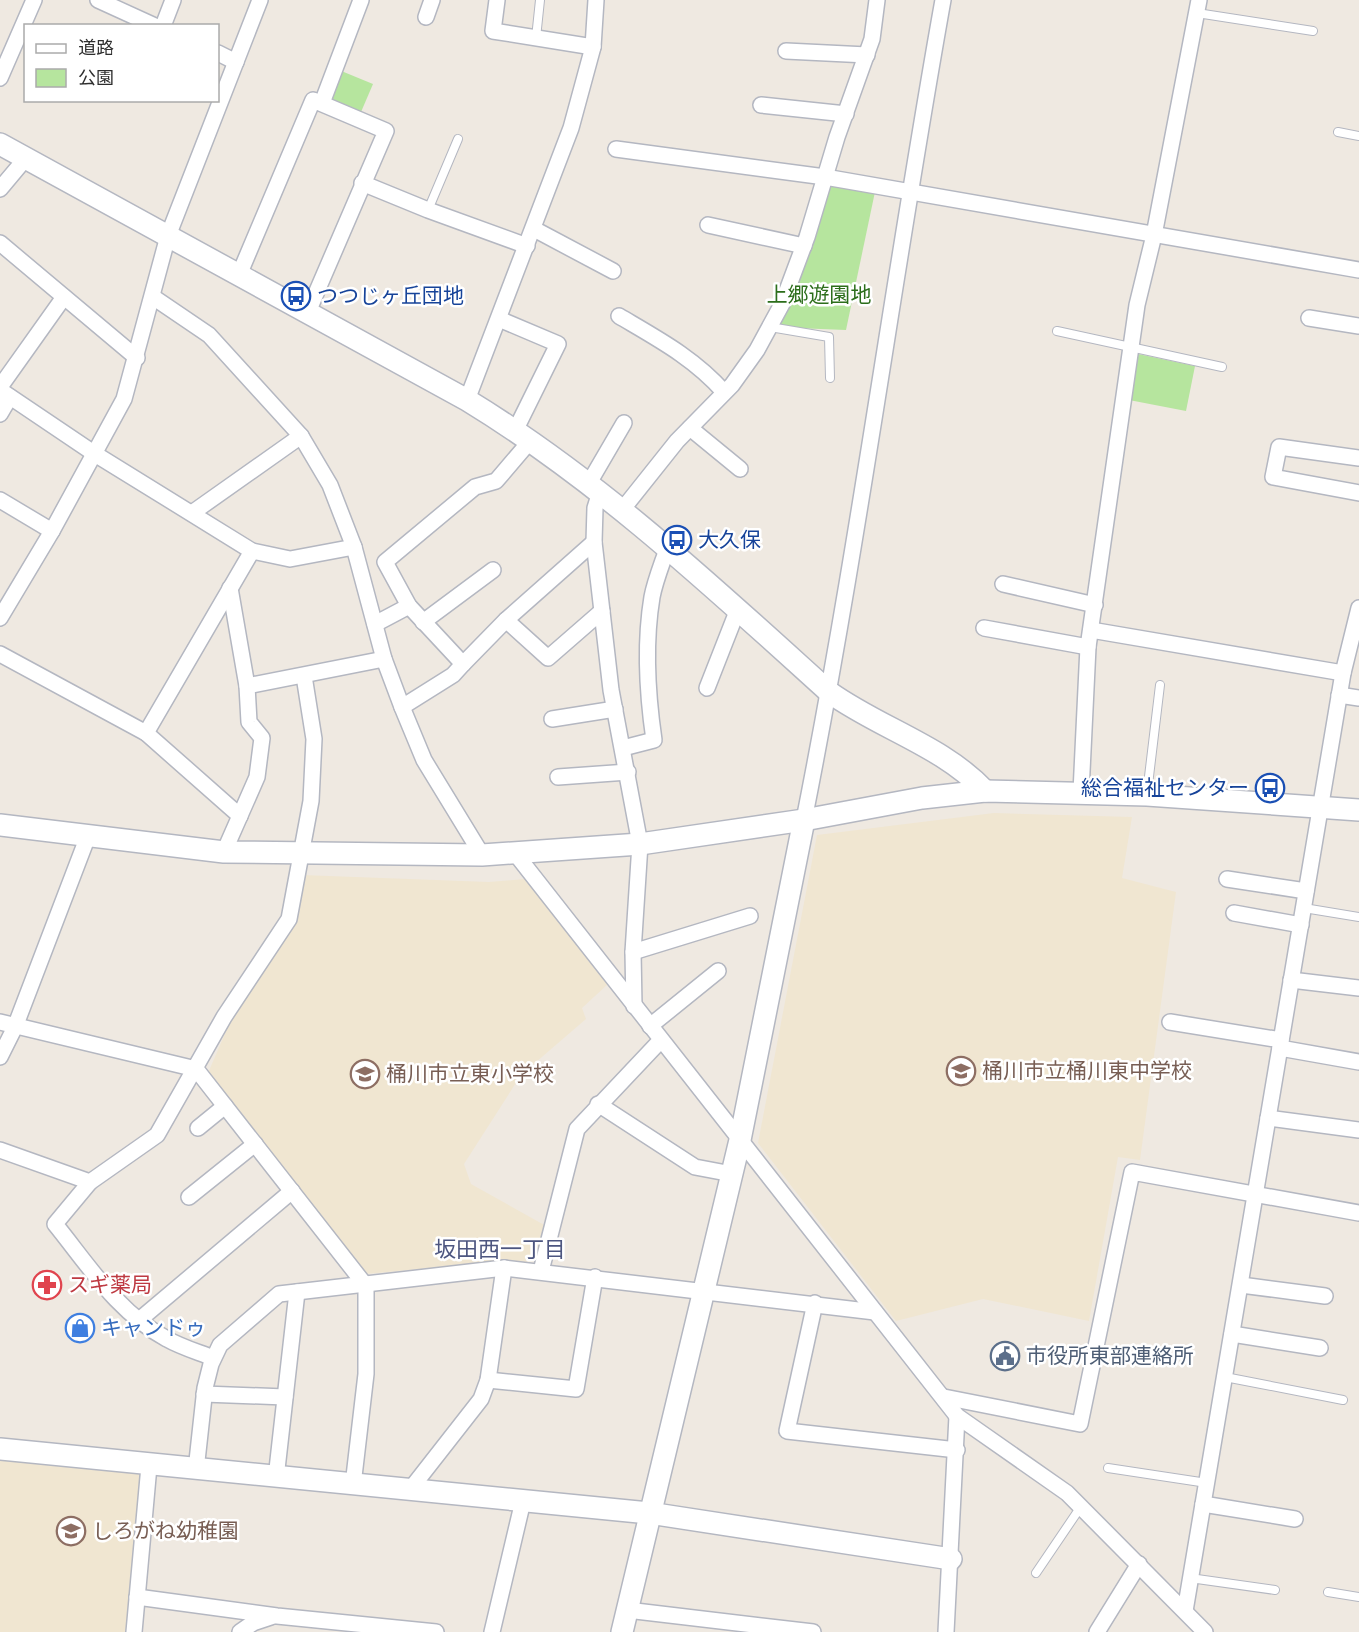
<svg xmlns="http://www.w3.org/2000/svg" width="1359" height="1632" viewBox="0 0 1359 1632" font-family="Arial,'Noto Sans JP',sans-serif">
<style>
.education{fill:#f0e6d1}
.green{fill:#b6e59e}
.lines{fill:none;stroke-linecap:round;stroke-linejoin:round}
.lane-casing{stroke:#b4b7c1;stroke-width:10}
.street-casing{stroke:#b4b7c1;stroke-width:18}
.secondary-casing{stroke:#b4b7c1;stroke-width:24}
.lane{stroke:#fff;stroke-width:8}
.street{stroke:#fff;stroke-width:15}
.secondary{stroke:#fff;stroke-width:21}
.labels{text-anchor:middle;stroke-width:5;stroke-linejoin:round;paint-order:stroke}
.park-label{font-size:21px;fill:#2c6e1b;stroke:#fff}
.transit-label{font-size:21px;fill:#164399;stroke:#fff;text-anchor:start}
.education-label{font-size:21px;fill:#785e54;stroke:#fff;text-anchor:start}
.health-label{font-size:21px;fill:#be3a42;stroke:#fff;text-anchor:start}
.shop-label{font-size:21px;fill:#366cbe;stroke:#fff;text-anchor:start}
.service-label{font-size:21px;fill:#4e5e75;stroke:#fff;text-anchor:start}
.neighbourhood-label{font-size:22px;fill:#4d5680;stroke:#fff}
</style>
<rect width="100%" height="100%" fill="#efe9e1"/>
<!-- education -->
<g class="education">
<path d="M994 813 1132 817 1122 878 1176 892 1140 1160 1118 1157 1089 1321 983 1299 896 1321 758 1143 817 835Z"/>
<path d="M302 875 489 882 525 879 608 984 582 1008 586 1019 521 1075 464 1164 471 1184 546 1226 541 1254 532 1262 507 1261 365 1274 208 1073 230 1022 298 915Z"/>
<path d="M0 1449 149 1466 134 1632H0Z"/>
</g>
<!-- green -->
<g class="green">
<path d="M334 68 373 84 358 119 320 104Z"/>
<path d="M825 177 876 187 846 330 770 327Z"/>
<path d="M1138 354 1195 366 1186 411 1129 400Z"/>
</g>
<g class="lines">
<!-- lane casing -->
<g class="lane-casing">
<g id="lane">
<path d="M1197 13 1313 31"/>
<path d="M536 38 540 0"/>
<path d="M1338 132 1359 136"/>
<path d="M428 210 458 139"/>
<path d="M770 327 829 337 830 378"/>
<path d="M1057 331 1222 367"/>
<path d="M1147 793 1160 685"/>
<path d="M1304 908 1359 917"/>
<path d="M1225 1377 1343 1400"/>
<path d="M1108 1468 1207 1483"/>
<path d="M1036 1573 1080 1508"/>
<path d="M1190 1578 1275 1590"/>
<path d="M1328 1592 1359 1597"/>
</g>
</g>
<!-- street casing -->
<g class="street-casing">
<g id="street">
<path d="M98 0 155 26"/>
<path d="M497 0 493 31 593 47"/>
<path d="M426 17 432 0"/>
<path d="M163 26 173 0"/>
<path d="M786 51 867 55"/>
<path d="M218 53 236 62"/>
<path d="M0 78 34 0"/>
<path d="M322 103 361 0"/>
<path d="M761 105 846 114"/>
<path d="M616 149 825 177 1359 270"/>
<path d="M362 183 428 210 527 246"/>
<path d="M0 189 26 158"/>
<path d="M708 225 804 246"/>
<path d="M534 229 613 271"/>
<path d="M0 243 137 358"/>
<path d="M239 275 313 100 386 131 308 312"/>
<path d="M153 297 209 335 301 436 330 485 354 547 384 659 402 707 424 760 482 855"/>
<path d="M619 316C658 339 694 358 724 392"/>
<path d="M1309 318 1359 326"/>
<path d="M499 319 558 344 516 429"/>
<path d="M0 387 64 297"/>
<path d="M0 390 95 454 252 551 290 559 354 547"/>
<path d="M467 400 571 128 593 47 596 0"/>
<path d="M0 414 10 397"/>
<path d="M690 428 740 469"/>
<path d="M1359 458 1279 447 1273 477 1359 493"/>
<path d="M589 483 624 423"/>
<path d="M600 492 595 508 594 542 611 690 640 844 633 952 634 1006"/>
<path d="M0 500 52 531"/>
<path d="M622 510 677 441 732 385 757 350 782 304 807 237 837 137 872 39 877 0"/>
<path d="M192 513 301 436"/>
<path d="M1003 584 1095 605"/>
<path d="M0 618 52 531 124 399 168 236 260 0"/>
<path d="M506 620 548 658 602 611"/>
<path d="M423 622 493 570"/>
<path d="M375 624 409 606"/>
<path d="M984 628 1088 647"/>
<path d="M1091 630 1343 673"/>
<path d="M0 654 146 733 240 816"/>
<path d="M463 664 506 620 594 542"/>
<path d="M247 686 384 659"/>
<path d="M707 688 738 609"/>
<path d="M1339 695 1359 698"/>
<path d="M402 707 453 675 463 664 409 606 385 562 475 487 496 481 531 440"/>
<path d="M552 719 615 709"/>
<path d="M146 733 252 551"/>
<path d="M623 748 654 740C647 692 644 645 652 597 655 581 662 564 667 549"/>
<path d="M558 777 628 772"/>
<path d="M1081 792 1088 647 1137 305 1154 235 1199 0"/>
<path d="M804 820C858 548 894 273 943 0"/>
<path d="M224 852 257 777 262 738 249 722 247 686 230 588"/>
<path d="M515 853 957 1416 1067 1493 1205 1632"/>
<path d="M1227 879 1306 891"/>
<path d="M1234 913 1301 925"/>
<path d="M633 952 750 916"/>
<path d="M1291 980 1359 988"/>
<path d="M0 1022 196 1069 366 1286V1374L353 1485"/>
<path d="M1170 1022 1281 1040"/>
<path d="M650 1026 718 971"/>
<path d="M1280 1048 1359 1062"/>
<path d="M0 1057 15 1027 88 836"/>
<path d="M598 1104 695 1167 732 1174"/>
<path d="M1268 1118 1359 1130"/>
<path d="M198 1128 225 1106"/>
<path d="M0 1150 90 1182 157 1135 224 1017 289 919 311 801 314 739 304 676"/>
<path d="M90 1182 55 1224C89 1266 118 1313 167 1339 181 1347 198 1352 213 1358"/>
<path d="M189 1197 255 1144"/>
<path d="M541 1271 577 1129 661 1040"/>
<path d="M1241 1285 1325 1296"/>
<path d="M815 1303 787 1431 957 1450"/>
<path d="M138 1321 292 1191"/>
<path d="M1232 1334 1320 1348"/>
<path d="M488 1380 576 1389 595 1277"/>
<path d="M204 1394 285 1397"/>
<path d="M944 1397 1080 1424 1132 1172 1359 1213"/>
<path d="M196 1470 205 1388 211 1364 220 1345 279 1294 504 1268 875 1312"/>
<path d="M276 1478 297 1292"/>
<path d="M409 1491 481 1399 488 1380 504 1268"/>
<path d="M1203 1504 1295 1519"/>
<path d="M137 1597 277 1616 436 1632"/>
<path d="M627 1610 813 1632"/>
<path d="M1185 1611 1343 673 1359 608"/>
<path d="M134 1632 149 1466"/>
<path d="M240 1632 253 1623 271 1617"/>
<path d="M492 1632 523 1501"/>
<path d="M946 1632 957 1416"/>
<path d="M1097 1632 1139 1564"/>
</g>
</g>
<!-- secondary casing -->
<g class="secondary-casing">
<g id="secondary">
<path d="M0 144 467 400C600 481 714 588 829 692 879 728 943 746 985 791"/>
<path d="M0 825 224 852 482 855 640 844 804 820 922 798 985 791 1147 795 1359 810"/>
<path d="M0 1449 649 1513 951 1559"/>
<path d="M622 1632 740 1140 804 820"/>
</g>
</g>
<!-- lane -->
<use href="#lane" class="lane"/>
<!-- street -->
<use href="#street" class="street"/>
<!-- secondary -->
<use href="#secondary" class="secondary"/>
</g>
<!-- icons -->
<defs>
<g id="bus-ring" transform="scale(1.5)"><circle r="9.5" fill="#fff" stroke="#1a4fb4" stroke-width="1.5"/><path d="M-5-6H5V4H4V6H2V4H-2V6H-4V4H-5ZM-3.5-4V0h7V-4ZM-3.5 1.2v1.5H-2V1.2ZM2 1.2v1.5H3.5V1.2Z" fill="#1a4fb4"/></g>
<g id="school-ring" transform="scale(1.5)"><circle r="9.5" fill="#fff" stroke="#8d6e63" stroke-width="1.5"/><path d="M0-5L7-2L0 1L-7-2ZM-4 1L0 2.5L4 1V4Q0 6-4 4Z" fill="#8d6e63"/></g>
<g id="pharmacy-ring" transform="scale(1.5)"><circle r="9.5" fill="#fff" stroke="#e0444e" stroke-width="1.5"/><path d="M-2-6h4v4h4v4h-4v4h-4v-4h-4v-4h4Z" fill="#e0444e"/></g>
<g id="shop-ring" transform="scale(1.5)"><circle r="9.5" fill="#fff" stroke="#3f7fe0" stroke-width="1.5"/><path d="M-5-2.5h2.3a2.7 3.5 0 0 1 5.4 0H5L5.5 6h-11ZM-1.5-2.5h3a1.5 2.3 0 0 0-3 0Z" fill="#3f7fe0"/></g>
<g id="civic-ring" transform="scale(1.5)"><circle r="9.5" fill="#fff" stroke="#5c6f8a" stroke-width="1.5"/><path d="M-.6-6.5H3V-4.5H.6V-3L4-1V1h2V6H-6V1h2V-1L-.6-3ZM-1.2 2.5V6h2.4V2.5Z" fill="#5c6f8a"/></g>
</defs>
<g fill-rule="evenodd">
<use href="#bus-ring" x="296" y="296"/>
<use href="#bus-ring" x="677" y="540"/>
<use href="#bus-ring" x="1270" y="788"/>
<use href="#school-ring" x="961" y="1071"/>
<use href="#school-ring" x="365" y="1074"/>
<use href="#pharmacy-ring" x="47" y="1285"/>
<use href="#shop-ring" x="80" y="1328"/>
<use href="#civic-ring" x="1005" y="1356"/>
<use href="#school-ring" x="71" y="1531"/>
</g>
<g class="labels">
<!-- park labels -->
<g class="park-label">
<text x="819" y="302">上郷遊園地</text>
</g>
<!-- transit labels -->
<g class="transit-label">
<text x="317" y="303">つつじヶ丘団地</text>
<text x="698" y="547">大久保</text>
<text x="1249" y="795" text-anchor="end">総合福祉センター</text>
</g>
<!-- education labels -->
<g class="education-label">
<text x="982" y="1078">桶川市立桶川東中学校</text>
<text x="386" y="1081">桶川市立東小学校</text>
<text x="92" y="1538">しろがね幼稚園</text>
</g>
<!-- health labels -->
<g class="health-label">
<text x="68" y="1292">スギ薬局</text>
</g>
<!-- shop labels -->
<g class="shop-label">
<text x="101" y="1335">キャンドゥ</text>
</g>
<!-- service labels -->
<g class="service-label">
<text x="1026" y="1363">市役所東部連絡所</text>
</g>
<!-- neighbourhood labels -->
<g class="neighbourhood-label">
<text x="500" y="1257">坂田西一丁目</text>
</g>
</g>
<!-- legend -->
<rect x="24" y="24" width="195" height="78" fill="#ffffff" stroke="#ababab" stroke-width="1.5"/>
<rect x="36" y="44" width="30" height="9" fill="#ffffff" stroke="#ababab" stroke-width="1.5"/>
<text x="78" y="54" font-size="18" fill="#2e2e2e">道路</text>
<rect x="36" y="69" width="30" height="18" fill="#b6e59e" stroke="#ababab" stroke-width="1.5"/>
<text x="78" y="84" font-size="18" fill="#2e2e2e">公園</text>
</svg>
